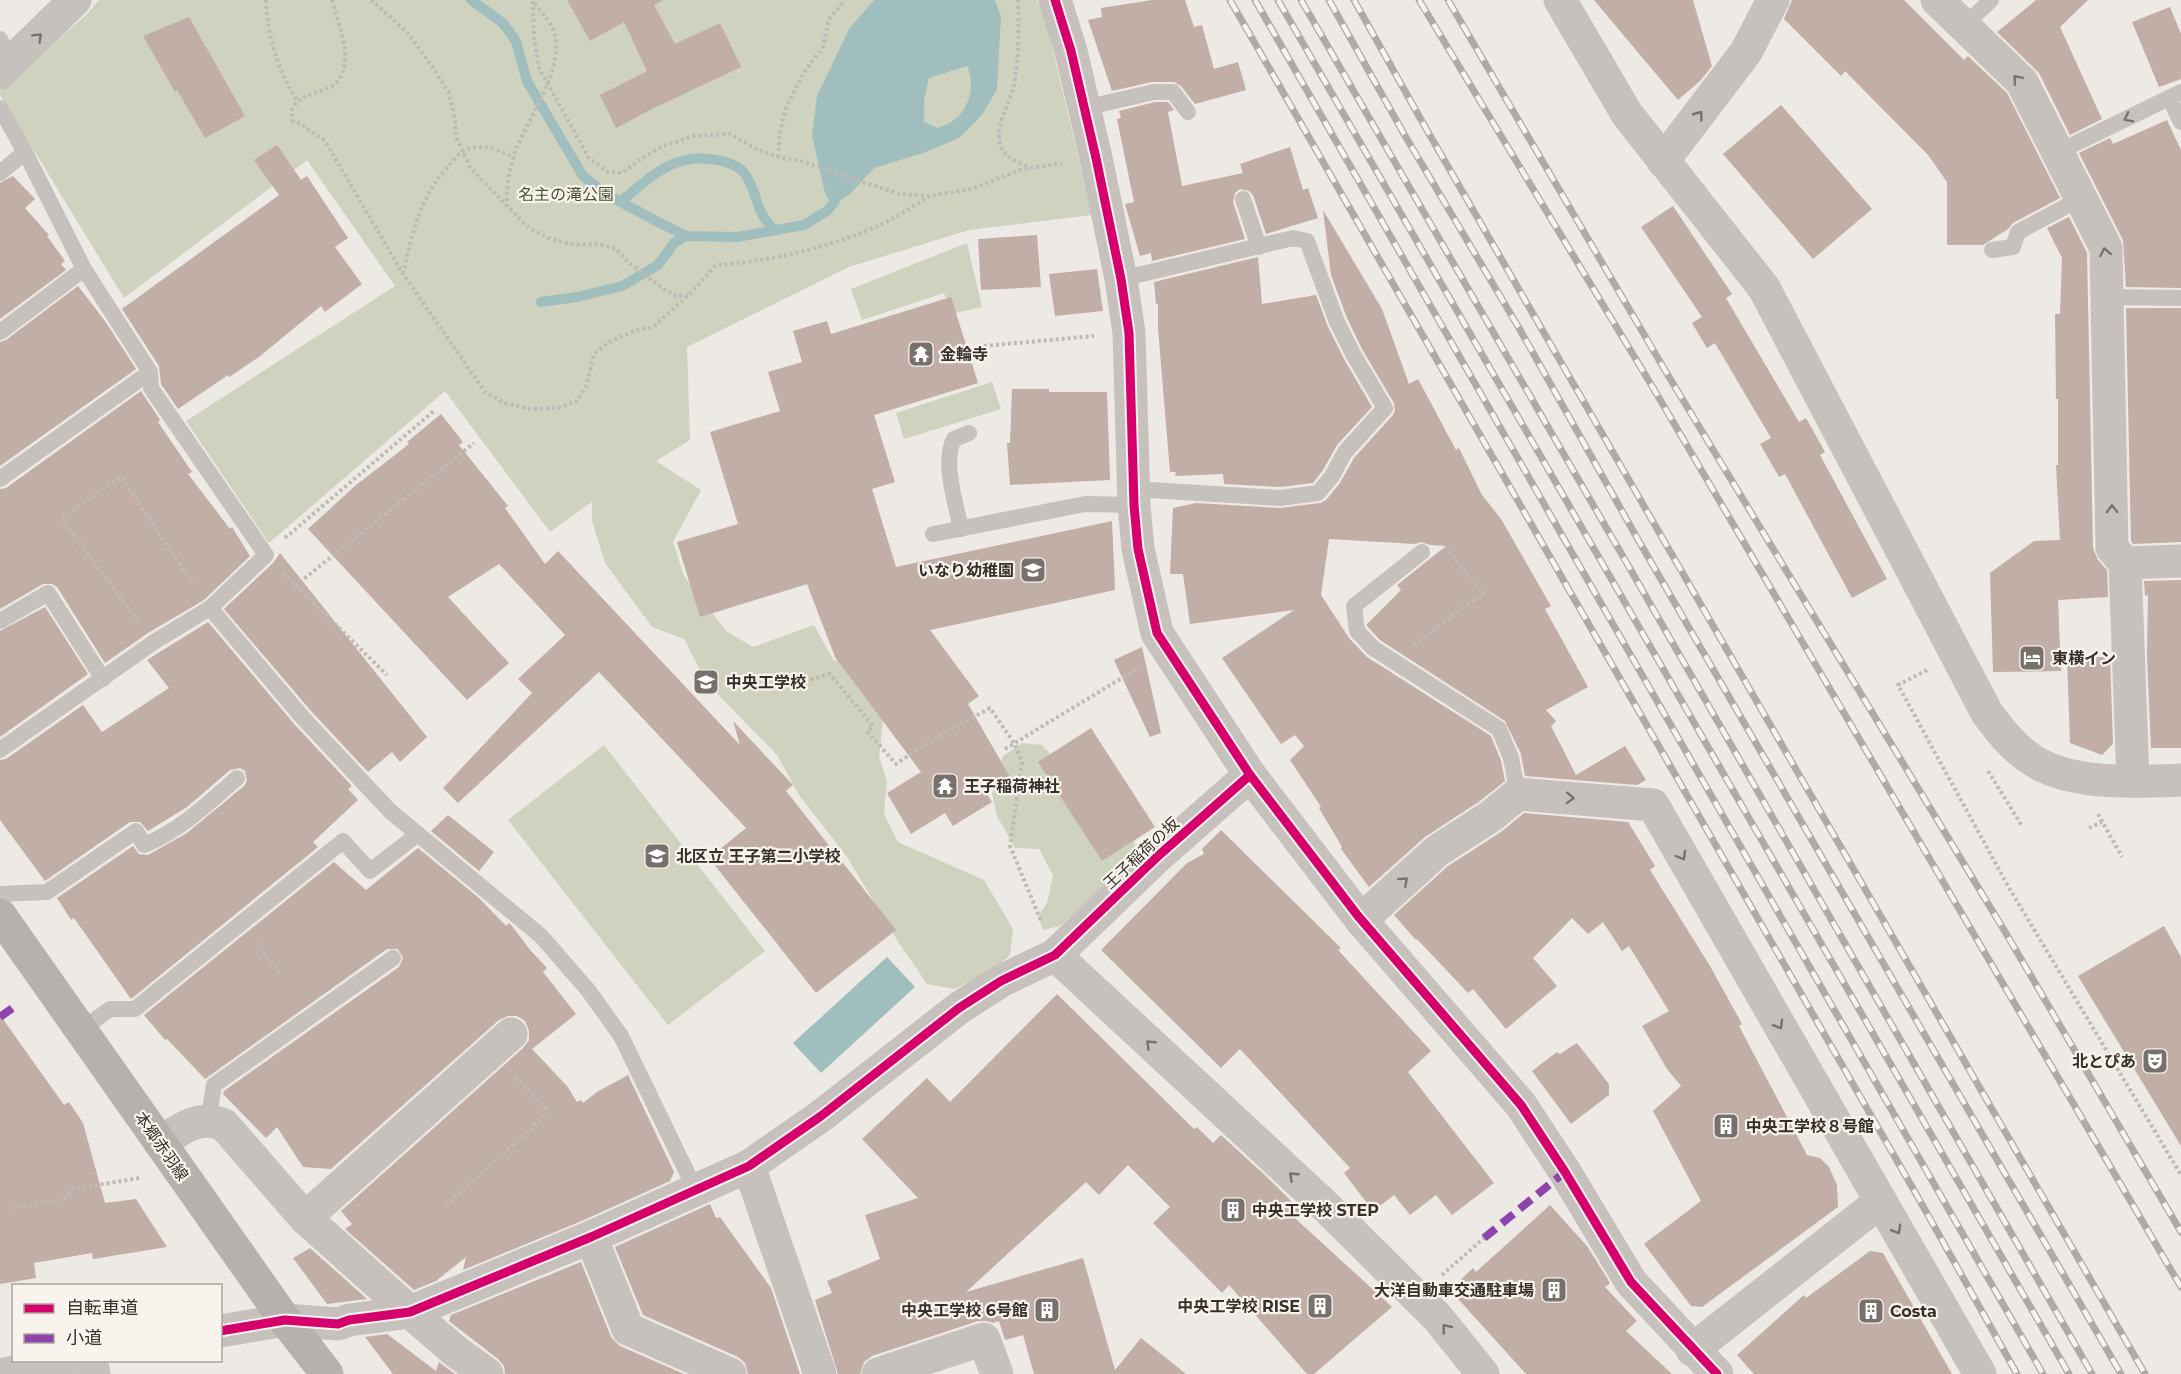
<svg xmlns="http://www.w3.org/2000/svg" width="2181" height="1374" viewBox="0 0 2181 1374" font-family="Montserrat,'Noto Sans JP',sans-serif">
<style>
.green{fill:#cfd2bf}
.water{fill:#a1bebe;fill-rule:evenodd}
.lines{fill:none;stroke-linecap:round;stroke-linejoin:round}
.stream{stroke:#a1bebe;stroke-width:10}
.building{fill:#c0aea7}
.path{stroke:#c0bab5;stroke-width:4;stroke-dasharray:3 3;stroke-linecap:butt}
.service{stroke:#c7c1bd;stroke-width:16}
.minor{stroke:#c7c1bd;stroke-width:33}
.tertiary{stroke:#c7c1bd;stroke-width:33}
.secondary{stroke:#b7b1ad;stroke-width:33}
.rail-casing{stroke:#afaaa7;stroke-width:7}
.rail{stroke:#f9f3ed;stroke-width:4.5;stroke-dasharray:14;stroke-linecap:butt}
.quiet{stroke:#8e44ad;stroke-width:8;stroke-dasharray:15 8;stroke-linecap:butt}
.cycleway-casing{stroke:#f9f3ed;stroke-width:13}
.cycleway{stroke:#d6006c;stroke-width:9}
.oneway{stroke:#78716d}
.labels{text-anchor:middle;stroke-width:4.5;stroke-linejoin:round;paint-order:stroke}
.park-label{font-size:16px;fill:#485430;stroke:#f9f3ed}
.poi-label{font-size:16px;font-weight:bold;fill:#382f2b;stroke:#f9f3ed;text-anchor:start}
.street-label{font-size:16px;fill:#382f2b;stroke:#f9f3ed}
</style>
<rect width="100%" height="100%" fill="#ede9e4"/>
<!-- green -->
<g class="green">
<path d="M99 0H1037L1046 21 1092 215 969 230 849 267 687 347 690 440 656 461 701 490 673 542 684 576 726 631 753 647 814 625 834 661 875 656 885 704 879 756 887 781 884 814 898 842 984 880 1013 929 1010 955 990 973 954 989 927 984 897 940 847 857 799 795 777 755 706 682 684 639 652 627 605 563 592 521V502L550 532 445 391 269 543 186 421 395 286 307 160 124 298 0 95V91L87 14Z"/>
<path d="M967 243 982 307 952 314 944 293 862 320 851 289Z"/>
<path d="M992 382 1001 409 904 439 896 413Z"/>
<path d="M1022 743 1042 745 1063 768 1134 836 1136 860 1060 926 1043 930 1038 916 1047 903 1053 875 1039 849 1015 848 997 816 992 794 1003 756Z"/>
<path d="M604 745 765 951 668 1025 508 820Z"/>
</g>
<!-- water -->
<g class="water">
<path d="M874 0H995L1001 16 997 89 982 115 959 138 923 153 874 168 849 195 832 205 825 193 812 135 817 96 849 29ZM967 66C975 84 971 106 955 119 951 123 943 126 938 128L924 122V100L929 78Z"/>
<path d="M887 957 915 987 821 1073 793 1043Z"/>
</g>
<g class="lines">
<!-- stream -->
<g class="stream">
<path d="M471 0 503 23 516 41 527 81 583 176 606 194 656 221 686 236 737 237 804 225 827 211 835 201 838 190"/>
<path d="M620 202C654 175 674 150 722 161 731 164 739 166 745 174 759 194 754 212 775 230"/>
<path d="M541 302 577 297 622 286 658 265 674 243 686 236"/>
</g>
</g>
<!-- building -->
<g class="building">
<path d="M567 0H663L654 5 675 44 720 23 741 67 654 108 616 128 600 95 647 71 624 22 590 41Z"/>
<path d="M1152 0H1185L1194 27 1202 25 1214 69 1238 62 1246 90 1195 104 1181 86 1174 82H1152L1112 91 1088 20 1102 17 1101 8Z"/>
<path d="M1594 0H1693L1712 66 1700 81 1678 100Z"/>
<path d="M1792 0H1904L1964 60 1968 56 2007 93 2060 198 2013 223 2008 229 1983 245H1947V182L1928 155 1845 71 1841 76 1784 19Z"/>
<path d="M2036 0H2088L2060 27 2102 119 2070 135 2039 73 1997 32Z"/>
<path d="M2170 7 2181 34V79L2159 87 2132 22Z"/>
<path d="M189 17 245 116 205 138 177 90 175 92 143 36Z"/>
<path d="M1155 102H1168L1174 110 1168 112 1182 186 1243 173 1240 164 1290 147 1303 190 1308 188 1318 218 1266 234 1253 195 1249 191 1240 189 1235 193 1233 202 1245 239 1152 261 1151 253 1140 256 1125 204 1134 202 1117 119 1121 118 1119 111Z"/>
<path d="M1781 105 1872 209 1813 259 1723 154Z"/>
<path d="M2167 120 2181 150V288L2126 287 2123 240 2079 153 2110 138 2113 144Z"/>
<path d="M277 145 301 180 307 176 348 238 335 247 362 284 325 312 321 306 259 357 229 377 228 375 178 409 161 384 159 366 122 309 279 195 254 160Z"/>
<path d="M13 176 35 199 25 208 49 235 47 236 65 261 61 264 66 270 0 319V183Z"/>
<path d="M1673 206 1732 294 1726 298 1799 422 1806 418 1825 452 1820 455 1887 579 1852 598 1785 474 1779 477 1760 444 1771 438 1715 343 1707 348 1692 323 1702 317 1641 227Z"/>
<path d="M1323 210 1382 309 1409 384 1418 379 1456 450 1459 448 1482 495 1501 519 1551 606 1545 609 1588 687 1546 710 1556 721 1551 726 1576 775 1625 746 1646 780 1637 785 1525 776 1521 754 1505 721 1380 640 1367 626V624L1401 590 1397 585 1446 546 1430 545 1421 542 1415 544 1329 539 1321 595 1349 638 1367 657 1491 736 1501 761 1505 781 1480 801 1425 837 1369 887 1341 849 1342 847 1319 808 1321 807 1290 760 1304 746 1295 735 1281 744 1222 658 1294 610 1190 624 1183 574H1170L1173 508 1196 503 1280 508 1320 503 1326 500 1340 483 1354 458 1393 415 1395 410 1394 403 1362 349 1347 318 1331 275Z"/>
<path d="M2069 217 2087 253 2093 548 2098 560 2107 570 2108 597 2058 600 2061 671 1993 672 1990 573 2034 541 2060 540 2056 465H2058V399H2056L2055 314H2060L2062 258 2047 228Z"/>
<path d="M1037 235 1041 287 981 290 978 239Z"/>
<path d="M1258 257 1262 304 1316 295 1328 327 1344 359 1372 407 1337 445 1323 470 1313 483 1280 487 1224 484 1223 474 1175 476 1176 472H1170L1158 328V304H1156L1154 282Z"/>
<path d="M1097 269 1103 311 1055 316 1049 274Z"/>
<path d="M78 286 105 321 136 369 0 466V342L6 340Z"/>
<path d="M951 297 978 383 874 415 895 482 872 489 896 567 1112 521 1115 590 930 630 979 696 968 704 1010 777 985 791 992 802 953 826 945 813 911 834 887 793 921 772 835 657 807 584 700 617 677 542 738 524 710 432 780 411 768 372 802 362 793 331 827 321 831 334Z"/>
<path d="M2126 308H2181V542L2133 544 2131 541Z"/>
<path d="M1012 389H1049V392H1107L1110 480 1010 485 1007 443H1010Z"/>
<path d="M141 391 160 420 158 422 192 472 188 474 230 529 232 527 250 556 204 600 148 633 105 663 57 587 52 584H43L0 609V489L6 488Z"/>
<path d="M441 414 463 442 459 445 508 506 505 508 545 564 558 551 740 745 733 721 793 785 786 791 896 930 816 993 709 858 746 828 599 672 458 803 443 788 532 693 518 679 565 635 499 564 448 597 509 663 467 700 308 529 356 485 386 462 409 444 407 442Z"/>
<path d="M280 553 427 737 400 762 392 752 368 772 311 711 224 609 273 563Z"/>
<path d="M2181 580V748H2151L2147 656 2148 595 2145 596 2144 581Z"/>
<path d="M45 607 88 674 0 737V631Z"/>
<path d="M208 622 295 725 352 786 348 789 358 800 313 842 318 847 131 999 74 918 71 920 57 898 133 846 139 854 148 855 187 833 244 786 247 781 245 771 240 768 230 770 187 807 148 831 140 822H130L45 881 0 820V760L6 759 83 705 102 732 169 688 147 660Z"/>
<path d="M1142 647 1161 733 1150 737 1114 660Z"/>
<path d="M2110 657 2113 744 2102 755 2070 743 2067 658Z"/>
<path d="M1091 728 1155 827 1102 861 1038 762Z"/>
<path d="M1524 813 1628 822 1655 866 1650 870 1710 966 1742 1024 1739 1026 1807 1155 1820 1158 1829 1167 1837 1185 1838 1207 1702 1307 1691 1306 1644 1244 1701 1201 1653 1111 1681 1086 1667 1069 1642 1026 1669 1011 1629 946 1622 951 1603 922 1588 934 1572 918 1533 958 1557 986 1506 1029 1473 989 1468 993 1417 939 1416 940 1394 915 1448 866 1501 832Z"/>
<path d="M448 815 494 852 479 871 431 831Z"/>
<path d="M1221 830 1341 948 1338 950 1431 1051 1408 1072 1494 1183 1452 1215 1436 1195 1410 1215 1394 1195 1373 1211 1344 1173 1350 1168 1240 1049 1221 1068 1101 950 1187 863 1204 854 1202 849Z"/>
<path d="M418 848 479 898 506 926 509 923 512 926 531 951 547 968 543 972 576 1014 532 1049 567 1086 577 1102 581 1100 583 1103 597 1092 628 1075 674 1172 670 1181 584 1220 463 1270 466 1257 436 1281 414 1290 345 1229 352 1224 341 1211 523 1048 529 1040V1031L525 1021 517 1016H508L499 1020 331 1169 303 1167 277 1127 266 1138 223 1094 224 1091 399 967 403 958 398 949H387L205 1079 167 1039 165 1040 144 1015 334 862 366 890Z"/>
<path d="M2164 926 2181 957V1146L2078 976Z"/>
<path d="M1057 994 1194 1129 1197 1127 1213 1143 1221 1135 1268 1178 1303 1213 1296 1219 1392 1307 1314 1374H1307L1229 1285 1222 1293 1153 1223 1170 1207 1128 1165 1099 1195 1086 1182 966 1292 1083 1258 1115 1370 1141 1338 1186 1374H1034L1023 1335 1005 1340 999 1321 993 1323 987 1321H978L872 1356 864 1362 860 1374H838L815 1300 832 1293 827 1281 880 1259 865 1215 918 1198 862 1139 927 1078 950 1102Z"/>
<path d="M0 1015 64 1105 69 1102 83 1123 105 1203 136 1199 167 1247 93 1259 92 1253 34 1263 36 1278 0 1284Z"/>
<path d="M1577 1043 1609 1084V1095L1571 1124 1532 1071 1557 1052 1560 1054Z"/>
<path d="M710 1204 716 1218 720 1217 771 1288 800 1374H748L745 1363 738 1357 643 1315 615 1247Z"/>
<path d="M1550 1205 1587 1246 1610 1283 1605 1287 1637 1321 1626 1331 1672 1374H1526L1450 1290 1473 1268 1476 1272Z"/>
<path d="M310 1248 367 1299 327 1304 293 1258Z"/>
<path d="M1870 1251 1883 1253 1952 1374H1754L1737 1355 1804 1295 1806 1298Z"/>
<path d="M581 1262 611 1337 620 1346 684 1374H505L504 1366 498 1359 449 1321 451 1315Z"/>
<path d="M387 1334 436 1371 439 1362 455 1374H393L365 1337Z"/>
</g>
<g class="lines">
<!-- path -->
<g class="path">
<path d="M266 0C267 34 278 72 297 100"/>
<path d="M332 0C339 29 363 78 321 91 306 96 299 96 291 111L293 121 301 124 325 141 403 274 485 392 505 403 530 409 558 408 577 401 586 387 594 354 609 342 636 330 653 327 689 295 716 265C771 261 828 248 878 226 896 218 913 206 930 196"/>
<path d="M371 0 407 32 433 68 449 93 455 118 456 137 471 169 529 228 551 239 575 245 598 244 616 249 628 262 664 289 676 296 688 295"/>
<path d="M1018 0C1019 27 1019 57 1014 84 1010 106 993 125 1001 147 1005 158 1020 163 1030 168"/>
<path d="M533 1 534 38 539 68 589 158 608 172 622 173 638 161 661 147 693 136 731 134 756 149 778 157 801 161 899 194 930 196 971 189 1023 169 1062 163"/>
<path d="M778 157 780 132 786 108 803 74 823 47 829 19 845 0"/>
<path d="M507 207C506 188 509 170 515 152 528 118 569 63 552 27 547 18 539 9 533 1"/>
<path d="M403 274C412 235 420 196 448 167 452 162 456 156 461 153 477 141 499 149 514 158"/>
<path d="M984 346 1094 336"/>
<path d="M285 538 435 410"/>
<path d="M283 573 387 675"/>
<path d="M295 586 474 443"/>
<path d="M139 622 61 518 121 477 195 587"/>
<path d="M1414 645 1483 593 1448 551"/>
<path d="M1927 670 1898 685 2008 886 2181 1175"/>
<path d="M799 683 830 674 873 726 867 731 896 764 929 742 990 708 1014 743 1022 762 1010 846 1041 921"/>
<path d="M1005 749 1140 667"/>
<path d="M1988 771 2022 826"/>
<path d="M2098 814 2122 857"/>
<path d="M2089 828 2102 822"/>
<path d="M256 943 281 975"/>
<path d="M445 1206 549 1112 514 1076"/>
<path d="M11 1208 65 1199 72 1189 140 1178"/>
<path d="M1442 1275 1484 1238"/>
</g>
<!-- service -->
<g class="service">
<path d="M1964 26 1991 0"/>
<path d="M0 39 12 63"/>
<path d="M2169 98 2181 122"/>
<path d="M0 108 25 152 84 269 150 372 151 388 266 555 210 608 303 718 390 811 541 936 588 990 621 1036 696 1191"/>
<path d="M1084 108 1154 92H1173L1188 112"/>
<path d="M2056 153 2181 92"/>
<path d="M0 173 25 152"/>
<path d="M1243 199 1259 247"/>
<path d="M1992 250 2013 247 2018 232 2080 199"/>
<path d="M1121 279 1293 238 1307 241 1337 322 1353 354 1385 408 1345 452 1332 476 1318 493 1280 498 1134 489"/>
<path d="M2107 297 2181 298"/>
<path d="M0 332 84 269"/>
<path d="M0 479 150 372"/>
<path d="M961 529C956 504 942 462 954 439L969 433"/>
<path d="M933 534 1085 504 1134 505"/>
<path d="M1422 552 1354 606 1357 631 1373 648 1499 729 1511 758 1518 794"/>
<path d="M0 621 48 593 103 679"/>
<path d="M0 750 154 642 210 608"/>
<path d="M0 894 47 892 136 831 144 845C179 831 209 803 237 778"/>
<path d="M80 1031 110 1009H135L343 841 370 871 418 834"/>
<path d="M208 1121 214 1085 393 958"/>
</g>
<!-- minor -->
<g class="minor">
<path d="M1560 0 1627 114 1764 288 1987 713C1999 729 2011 745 2028 757 2066 786 2135 782 2181 780"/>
<path d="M1937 0 2022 82 2106 248 2112 548 2125 563"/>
<path d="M0 73 75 0"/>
<path d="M1663 161 1746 52 1773 0"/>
<path d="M2133 781 2125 563 2181 561"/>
<path d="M1361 920 1437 851 1491 816 1518 794 1653 805 1980 1374"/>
<path d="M1055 955 1318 1199 1437 1317 1483 1374"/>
<path d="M160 1143C180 1129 200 1114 224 1125L305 1218 410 1312"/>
<path d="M749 1166 820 1374"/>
<path d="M305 1218 511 1034"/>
<path d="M591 1237 628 1329 730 1374"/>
<path d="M220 1331 285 1320 338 1324 349 1320 410 1312 591 1237 749 1166 821 1116 959 1008 1001 981 1055 955 1158 856 1250 775 1157 633 1138 549 1134 505 1129 333 1121 279 1096 158 1071 51 1055 0"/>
<path d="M1692 1350 1880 1202"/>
<path d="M91 1360 94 1374"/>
<path d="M5 1374 67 1360"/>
<path d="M878 1374 984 1339 997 1374"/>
</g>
<!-- tertiary -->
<g class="tertiary">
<path d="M1250 775 1361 920 1521 1105 1565 1172 1631 1282 1717 1374"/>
<path d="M410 1312 455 1351 487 1374"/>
</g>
<!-- secondary -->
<path class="secondary" d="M0 915 285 1320 327 1374"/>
<!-- rail casing -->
<g class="rail-casing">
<g id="rail">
<path d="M1230 0 1915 1192 2017 1374"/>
<path d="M1255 0 2043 1374"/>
<path d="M1278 0 2069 1374"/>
<path d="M1301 0 1625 560 2092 1374"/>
<path d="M1329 0 1404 134 1519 328 1640 543 2121 1374"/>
<path d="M1354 0 1424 125 2145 1374"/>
<path d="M1419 0 1652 386 2181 1287"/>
<path d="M1448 0 1669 377 2004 930 2181 1232"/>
</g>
</g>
<!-- rail -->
<use href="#rail" class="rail"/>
<!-- quiet -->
<g class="quiet">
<path d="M0 1017 14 1007"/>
<path d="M1484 1238 1565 1172"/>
</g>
<!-- cycleway casing -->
<g class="cycleway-casing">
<g id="cycleway">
<path d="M1055 0 1071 51 1096 158 1121 279 1129 333 1134 505 1138 549 1157 633 1250 775 1358 916 1521 1105 1565 1172 1631 1282 1717 1374"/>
<path d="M220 1331 285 1320 338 1324 349 1320 410 1312 591 1237 749 1166 821 1116 959 1008 1001 981 1055 955 1158 856 1250 775"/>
</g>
</g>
<!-- cycleway -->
<use href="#cycleway" class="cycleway"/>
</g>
<!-- one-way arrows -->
<defs><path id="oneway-chevron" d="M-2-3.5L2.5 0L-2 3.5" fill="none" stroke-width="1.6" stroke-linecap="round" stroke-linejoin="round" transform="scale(1.5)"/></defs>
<g class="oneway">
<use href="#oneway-chevron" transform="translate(38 37) rotate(-45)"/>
<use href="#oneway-chevron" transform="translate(2017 79) rotate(-131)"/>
<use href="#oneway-chevron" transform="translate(1699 115) rotate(-53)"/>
<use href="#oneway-chevron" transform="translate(2128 118) rotate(154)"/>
<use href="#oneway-chevron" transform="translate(2105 252) rotate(-101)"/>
<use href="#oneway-chevron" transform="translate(2112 509) rotate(-91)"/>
<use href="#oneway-chevron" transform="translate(1570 798) rotate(2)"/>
<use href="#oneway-chevron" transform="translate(1682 856) rotate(60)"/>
<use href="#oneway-chevron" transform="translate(1404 881) rotate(-42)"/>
<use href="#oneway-chevron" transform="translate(1779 1025) rotate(60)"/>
<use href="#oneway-chevron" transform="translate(1150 1044) rotate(-137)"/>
<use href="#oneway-chevron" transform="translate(1293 1176) rotate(-137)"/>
<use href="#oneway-chevron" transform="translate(1897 1230) rotate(60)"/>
<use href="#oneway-chevron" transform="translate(1446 1328) rotate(-129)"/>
</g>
<!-- icons -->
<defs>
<g id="temple-square" transform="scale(1.35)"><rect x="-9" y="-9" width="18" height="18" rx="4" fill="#77706c" stroke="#f9f3ed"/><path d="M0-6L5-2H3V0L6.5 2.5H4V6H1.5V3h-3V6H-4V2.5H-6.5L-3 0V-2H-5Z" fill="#fff"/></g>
<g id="school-square" transform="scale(1.35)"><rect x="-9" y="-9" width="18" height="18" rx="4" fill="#77706c" stroke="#f9f3ed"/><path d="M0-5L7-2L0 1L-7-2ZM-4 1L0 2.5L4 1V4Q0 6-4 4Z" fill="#fff"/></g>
<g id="hotel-square" transform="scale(1.35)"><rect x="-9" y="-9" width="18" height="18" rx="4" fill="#77706c" stroke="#f9f3ed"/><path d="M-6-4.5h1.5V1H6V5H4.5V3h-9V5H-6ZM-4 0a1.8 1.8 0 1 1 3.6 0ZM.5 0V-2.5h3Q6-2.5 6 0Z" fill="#fff"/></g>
<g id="theatre-square" transform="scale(1.35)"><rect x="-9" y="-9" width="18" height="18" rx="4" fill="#77706c" stroke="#f9f3ed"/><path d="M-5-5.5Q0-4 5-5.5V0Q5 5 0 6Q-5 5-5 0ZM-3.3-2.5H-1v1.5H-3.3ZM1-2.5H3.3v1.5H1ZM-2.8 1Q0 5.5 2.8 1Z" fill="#fff"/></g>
<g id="building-square" transform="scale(1.35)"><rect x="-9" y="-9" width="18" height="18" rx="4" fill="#77706c" stroke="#f9f3ed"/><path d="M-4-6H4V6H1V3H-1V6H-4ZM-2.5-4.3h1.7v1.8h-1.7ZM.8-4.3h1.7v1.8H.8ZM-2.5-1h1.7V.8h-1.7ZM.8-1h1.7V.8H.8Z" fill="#fff"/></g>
</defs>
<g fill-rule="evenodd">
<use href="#temple-square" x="921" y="354"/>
<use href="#school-square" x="1033" y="570"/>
<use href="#hotel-square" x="2032" y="658"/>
<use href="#school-square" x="706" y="682"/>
<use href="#temple-square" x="945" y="786"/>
<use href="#school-square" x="657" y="856"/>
<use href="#theatre-square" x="2155" y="1061"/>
<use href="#building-square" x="1726" y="1126"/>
<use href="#building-square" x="1233" y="1210"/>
<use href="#building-square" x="1554" y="1290"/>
<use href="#building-square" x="1320" y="1306"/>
<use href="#building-square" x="1047" y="1310"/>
<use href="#building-square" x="1871" y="1311"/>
</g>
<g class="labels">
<!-- park labels -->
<g class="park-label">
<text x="566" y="200">名主の滝公園</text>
</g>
<!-- poi labels -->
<g class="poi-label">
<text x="940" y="360">金輪寺</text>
<text x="1014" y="576" text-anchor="end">いなり幼稚園</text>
<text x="2052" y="664">東横イン</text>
<text x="726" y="688">中央工学校</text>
<text x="964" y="792">王子稲荷神社</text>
<text x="676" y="862">北区立 王子第二小学校</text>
<text x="2136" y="1067" text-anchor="end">北とぴあ</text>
<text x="1746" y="1132">中央工学校８号館</text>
<text x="1252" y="1216">中央工学校 STEP</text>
<text x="1534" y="1296" text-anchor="end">大洋自動車交通駐車場</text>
<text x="1300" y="1312" text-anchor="end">中央工学校 RISE</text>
<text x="1028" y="1316" text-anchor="end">中央工学校 6号館</text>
<text x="1890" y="1317">Costa</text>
</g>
<!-- street labels -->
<g class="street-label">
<text transform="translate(1141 853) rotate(-43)" y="6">王子稲荷の坂</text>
<text transform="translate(162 1146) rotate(55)" y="6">本郷赤羽線</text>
</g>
</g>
<!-- legend -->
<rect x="12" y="1284" width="210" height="78" fill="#f9f3ed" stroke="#aca59f" stroke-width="1.5"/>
<rect x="24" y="1304" width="30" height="9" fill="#d6006c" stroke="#aca59f" stroke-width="1.5"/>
<text x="66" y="1314" font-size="18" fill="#382f2b">自転車道</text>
<rect x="24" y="1334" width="30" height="9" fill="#8e44ad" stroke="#aca59f" stroke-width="1.5"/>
<text x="66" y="1344" font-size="18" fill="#382f2b">小道</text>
</svg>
